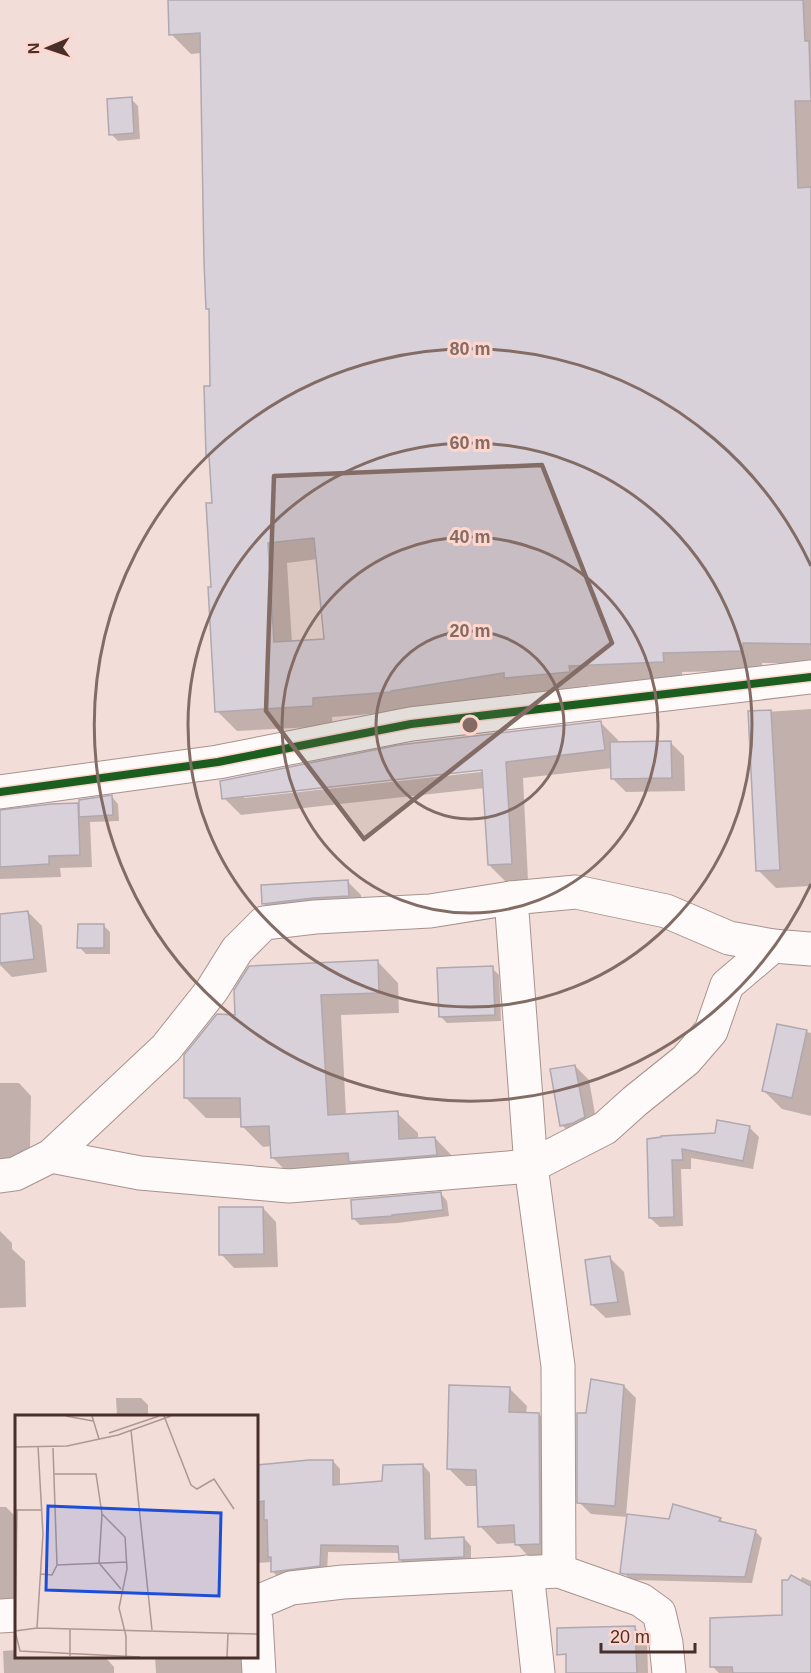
<svg xmlns="http://www.w3.org/2000/svg" width="811" height="1673" viewBox="0 0 811 1673" font-family="Helvetica,sans-serif">
<style>
.shadow{fill:#0003;fill-rule:evenodd}
.building{fill:#d9d1da;stroke:#afa8af;stroke-width:1.5;fill-rule:evenodd}
.lines{fill:none;stroke-linecap:round;stroke-linejoin:round}
.minor-casing{stroke:#a7928e;stroke-width:35}
.minor{stroke:#fdfaf9;stroke-width:33}
.cycleway-casing{stroke:#ffd6cc;stroke-width:11}
.cycleway{stroke:#1b5e20;stroke-width:8}
.marked{fill:#846c66;fill-opacity:0.2;stroke:#846c66;stroke-width:4.5;stroke-linejoin:round}
.ring{fill:none;stroke:#846c66;stroke-width:3}
.inset-road{fill:none;stroke:#af9792;stroke-width:1.5}
.view{fill:#1d4ed8;fill-opacity:0.15;stroke:#1d4ed8;stroke-width:3}
.inset-edge{fill:none;stroke:#492f29;stroke-width:3}
.centre{fill:#846c66;stroke:#ffd6cc;stroke-width:3}
.ring-label{font-size:18px;text-anchor:middle;font-weight:bold;fill:#846c66;stroke:#ffd6cc;stroke-width:6;stroke-linejoin:round;paint-order:stroke}
</style>
<rect width="100%" height="100%" fill="#f3ddd8"/>
<!-- shadow -->
<g class="shadow">
<path d="M170 0H811V663H762L763 670 682 672 683 681 588 685 589 692 525 697 521 693 410 711 332 717 333 726 237 731 217 711 212 589 213 504 211 459 207 455 212 387 210 311 207 308 202 53 191 54 171 34ZM318 559 326 641 292 643 287 563Z"/>
<path d="M131 99 138 106 140 139 118 141 111 134Z"/>
<path d="M811 709V886L776 888 758 870 749 713Z"/>
<path d="M601 723 618 740V743L670 742 684 756 685 791 626 792 612 778V768L523 778 528 880 506 882 489 865 485 788 241 815 224 798ZM490 768V771L244 798V796Z"/>
<path d="M112 797 118 804 119 821 90 822 92 867 60 868 61 877 0 879V812L78 805 80 807Z"/>
<path d="M347 881 361 895 362 910 277 917 264 904Z"/>
<path d="M28 912 42 926 47 972 12 977 0 965V916Z"/>
<path d="M104 926 110 932V954H86L79 947Z"/>
<path d="M378 962 398 983 399 1013 341 1015 346 1115 397 1113 418 1133V1139L435 1138 455 1159 293 1178 272 1157V1146L263 1147 242 1126V1118H206L185 1097 237 1016Z"/>
<path d="M492 968 499 975 501 1021 447 1023 440 1016Z"/>
<path d="M778 1025 811 1033V1116L782 1109 763 1090Z"/>
<path d="M575 1066 589 1080 598 1131 575 1139 562 1125Z"/>
<path d="M0 1083H19L31 1096 30 1147 32 1162 0 1166Z"/>
<path d="M749 1127 759 1137 753 1169 691 1158V1169H681L683 1226 660 1227 650 1218 649 1140 717 1134Z"/>
<path d="M441 1194 447 1201 449 1216 398 1223 360 1225 353 1218Z"/>
<path d="M263 1208 276 1222 278 1267 234 1268 221 1254Z"/>
<path d="M0 1231 12 1243V1249L25 1261 26 1307 0 1308Z"/>
<path d="M610 1258 624 1272 631 1315 606 1318 592 1305Z"/>
<path d="M624 1386 636 1398 626 1516 670 1520 720 1519 725 1524 755 1531 762 1538 752 1583 632 1580 622 1572 628 1517 591 1514 579 1502 587 1415Z"/>
<path d="M509 1388 527 1406 526 1414H539L556 1432 557 1561 534 1562 516 1543 497 1544 480 1526 478 1486H466L448 1468Z"/>
<path d="M116 1398H141L148 1405V1416H117Z"/>
<path d="M333 1461 340 1469V1486L383 1482 423 1465 430 1473 431 1540 464 1538 471 1546V1564L408 1567 400 1560V1553L328 1552 327 1573 280 1579 272 1571V1562L256 1563V1468L309 1462Z"/>
<path d="M0 1507H6L16 1517V1598L0 1599Z"/>
<path d="M802 1577 811 1581V1673H719L712 1666 784 1617Z"/>
<path d="M635 1628 647 1640 648 1673H579Z"/>
<path d="M16 1650V1656H104L114 1667V1673H4L3 1651Z"/>
<path d="M155 1656H250L251 1673H156Z"/>
</g>
<!-- building -->
<g class="building">
<path d="M168 0H803L805 41H809L811 101H795L798 188 811 187V644L743 643V651L663 653 664 662 569 666 570 672 504 678V673L391 691V692L313 698V706L215 712 208 587H211L206 503H212L209 455 206 456 204 386H210L209 309H206L204 262 200 33 169 35ZM314 538 324 639 274 642 268 543Z"/>
<path d="M132 97 134 133 109 135 107 99Z"/>
<path d="M771 710 780 870 756 871 748 711Z"/>
<path d="M601 721 605 750 506 762 512 864 488 865 482 770 222 799 220 781 399 745Z"/>
<path d="M671 741 672 778 611 779 610 742Z"/>
<path d="M112 795 113 815 79 817V800Z"/>
<path d="M78 803 80 855 49 856V864L0 867V810L51 804Z"/>
<path d="M348 880 349 896 313 898 262 904 261 885Z"/>
<path d="M28 911 34 959 0 963V914Z"/>
<path d="M78 924H104V948H77Z"/>
<path d="M378 960 379 993 321 995 328 1115 398 1111 399 1139 435 1137 437 1155 349 1162 348 1153 271 1158 269 1126 241 1127 240 1098H184V1055L217 1014 235 1015 234 990 249 966Z"/>
<path d="M493 966 495 1015 439 1017 437 968Z"/>
<path d="M777 1024 807 1030 792 1098 762 1091Z"/>
<path d="M575 1065 585 1117 573 1123 560 1126 550 1069Z"/>
<path d="M717 1120 750 1126 743 1161 682 1149 683 1160H672L674 1217 649 1218 647 1139 661 1137V1136L715 1133Z"/>
<path d="M441 1192 443 1210 392 1215V1216L352 1219 351 1200Z"/>
<path d="M219 1207H263L264 1254 219 1255Z"/>
<path d="M610 1256 618 1302 591 1305 585 1260Z"/>
<path d="M591 1379 624 1385 615 1506 577 1503V1413H586Z"/>
<path d="M449 1385 510 1387 509 1412 539 1413 540 1544 515 1545 514 1525 478 1527 476 1470 447 1469Z"/>
<path d="M309 1460H333V1485L382 1481 383 1465 423 1464 425 1539 464 1537V1557L399 1560 398 1546 321 1545 320 1566 271 1572V1557H268L267 1520H264V1501L258 1502 257 1465Z"/>
<path d="M673 1504 721 1518 719 1521 756 1530 745 1577 624 1574 620 1573 627 1514 669 1519Z"/>
<path d="M791 1575 811 1586V1673H733L732 1667H710V1618L782 1615V1580H788Z"/>
<path d="M635 1626 637 1673H566V1654L557 1655V1628Z"/>
</g>
<g class="lines">
<!-- minor casing -->
<g class="minor-casing">
<g id="minor">
<path d="M0 792 218 762 411 724 811 677"/>
<path d="M511 898 531 1166 558 1366 559 1571"/>
<path d="M51 1156 140 1173 289 1186 531 1166 605 1128 635 1101 686 1060 711 1031 727 985 773 946"/>
<path d="M0 1176 15 1174 51 1156 166 1048 212 990 237 950 264 923 315 917 430 911 511 898 576 892 666 911 729 938 773 946 811 949"/>
<path d="M527 1572 538 1673"/>
<path d="M256 1600 260 1601 291 1588 343 1582 559 1571 641 1600 659 1613 666 1643 669 1673"/>
<path d="M0 1616 16 1615"/>
<path d="M256 1620 259 1673"/>
</g>
</g>
<!-- minor -->
<use href="#minor" class="minor"/>
<!-- cycleway casing -->
<g class="cycleway-casing">
<path id="cycleway" d="M0 792 218 762 411 724 811 677"/>
</g>
<!-- cycleway -->
<use href="#cycleway" class="cycleway"/>
</g>
<!-- marked area -->
<path class="marked" d="M542 465 612 643 364 839 266 711 274 476Z"/>
<!-- distance rings -->
<g class="ring">
<circle cx="470" cy="725" r="94"/>
<circle cx="470" cy="725" r="188"/>
<circle cx="470" cy="725" r="282"/>
<path d="M811 884A376 376 0 1 1 811 566"/>
</g>
<!-- overview -->
<g transform="translate(15 1415)">
<rect width="243" height="243" fill="#f3ddd8"/>
<path class="inset-road" d="M51 1 78 6M77 1 84 24M149 1 176 70 182 74 199 64 219 94M116 15 137 215M94 18 144 1M0 32 52 31 103 20 156 1M39 59H81L87 99 110 122 112 154 104 193 111 221V242M2 94 0 216 5 236 125 242M0 95H27M87 99 84 148 106 174M42 150 112 147M26 159 37 160 42 150 38 33M22 213 28 119 23 31M0 216 22 213 243 219M55 241V214M212 242 213 218"/>
<path class="view" d="M33 91 206 98 204 181 31 175Z"/>
<rect width="243" height="243" class="inset-edge"/>
</g>
<circle cx="470" cy="725" r="9" class="centre"/>
<g class="ring-label">
<text x="470" y="355">80 m</text>
<text x="470" y="449">60 m</text>
<text x="470" y="543">40 m</text>
<text x="470" y="637">20 m</text>
</g>
<!-- north arrow -->
<g transform="translate(48 48) rotate(268)" stroke="#ffd6cc" stroke-width="4.5" paint-order="stroke">
<path d="M0-4.5L10 22L0 15L-10 22Z" fill="#492f29"/>
<text y="-9" font-size="16" font-weight="bold" text-anchor="middle" fill="#492f29">N</text>
</g>
<!-- scale -->
<path d="M601 1643v9h94v-9" fill="none" stroke="#492f29" stroke-width="3"/>
<text x="610" y="1643" font-size="18" fill="#492f29" stroke="#ffd6cc" stroke-width="4.5" paint-order="stroke">20 m</text>
</svg>
